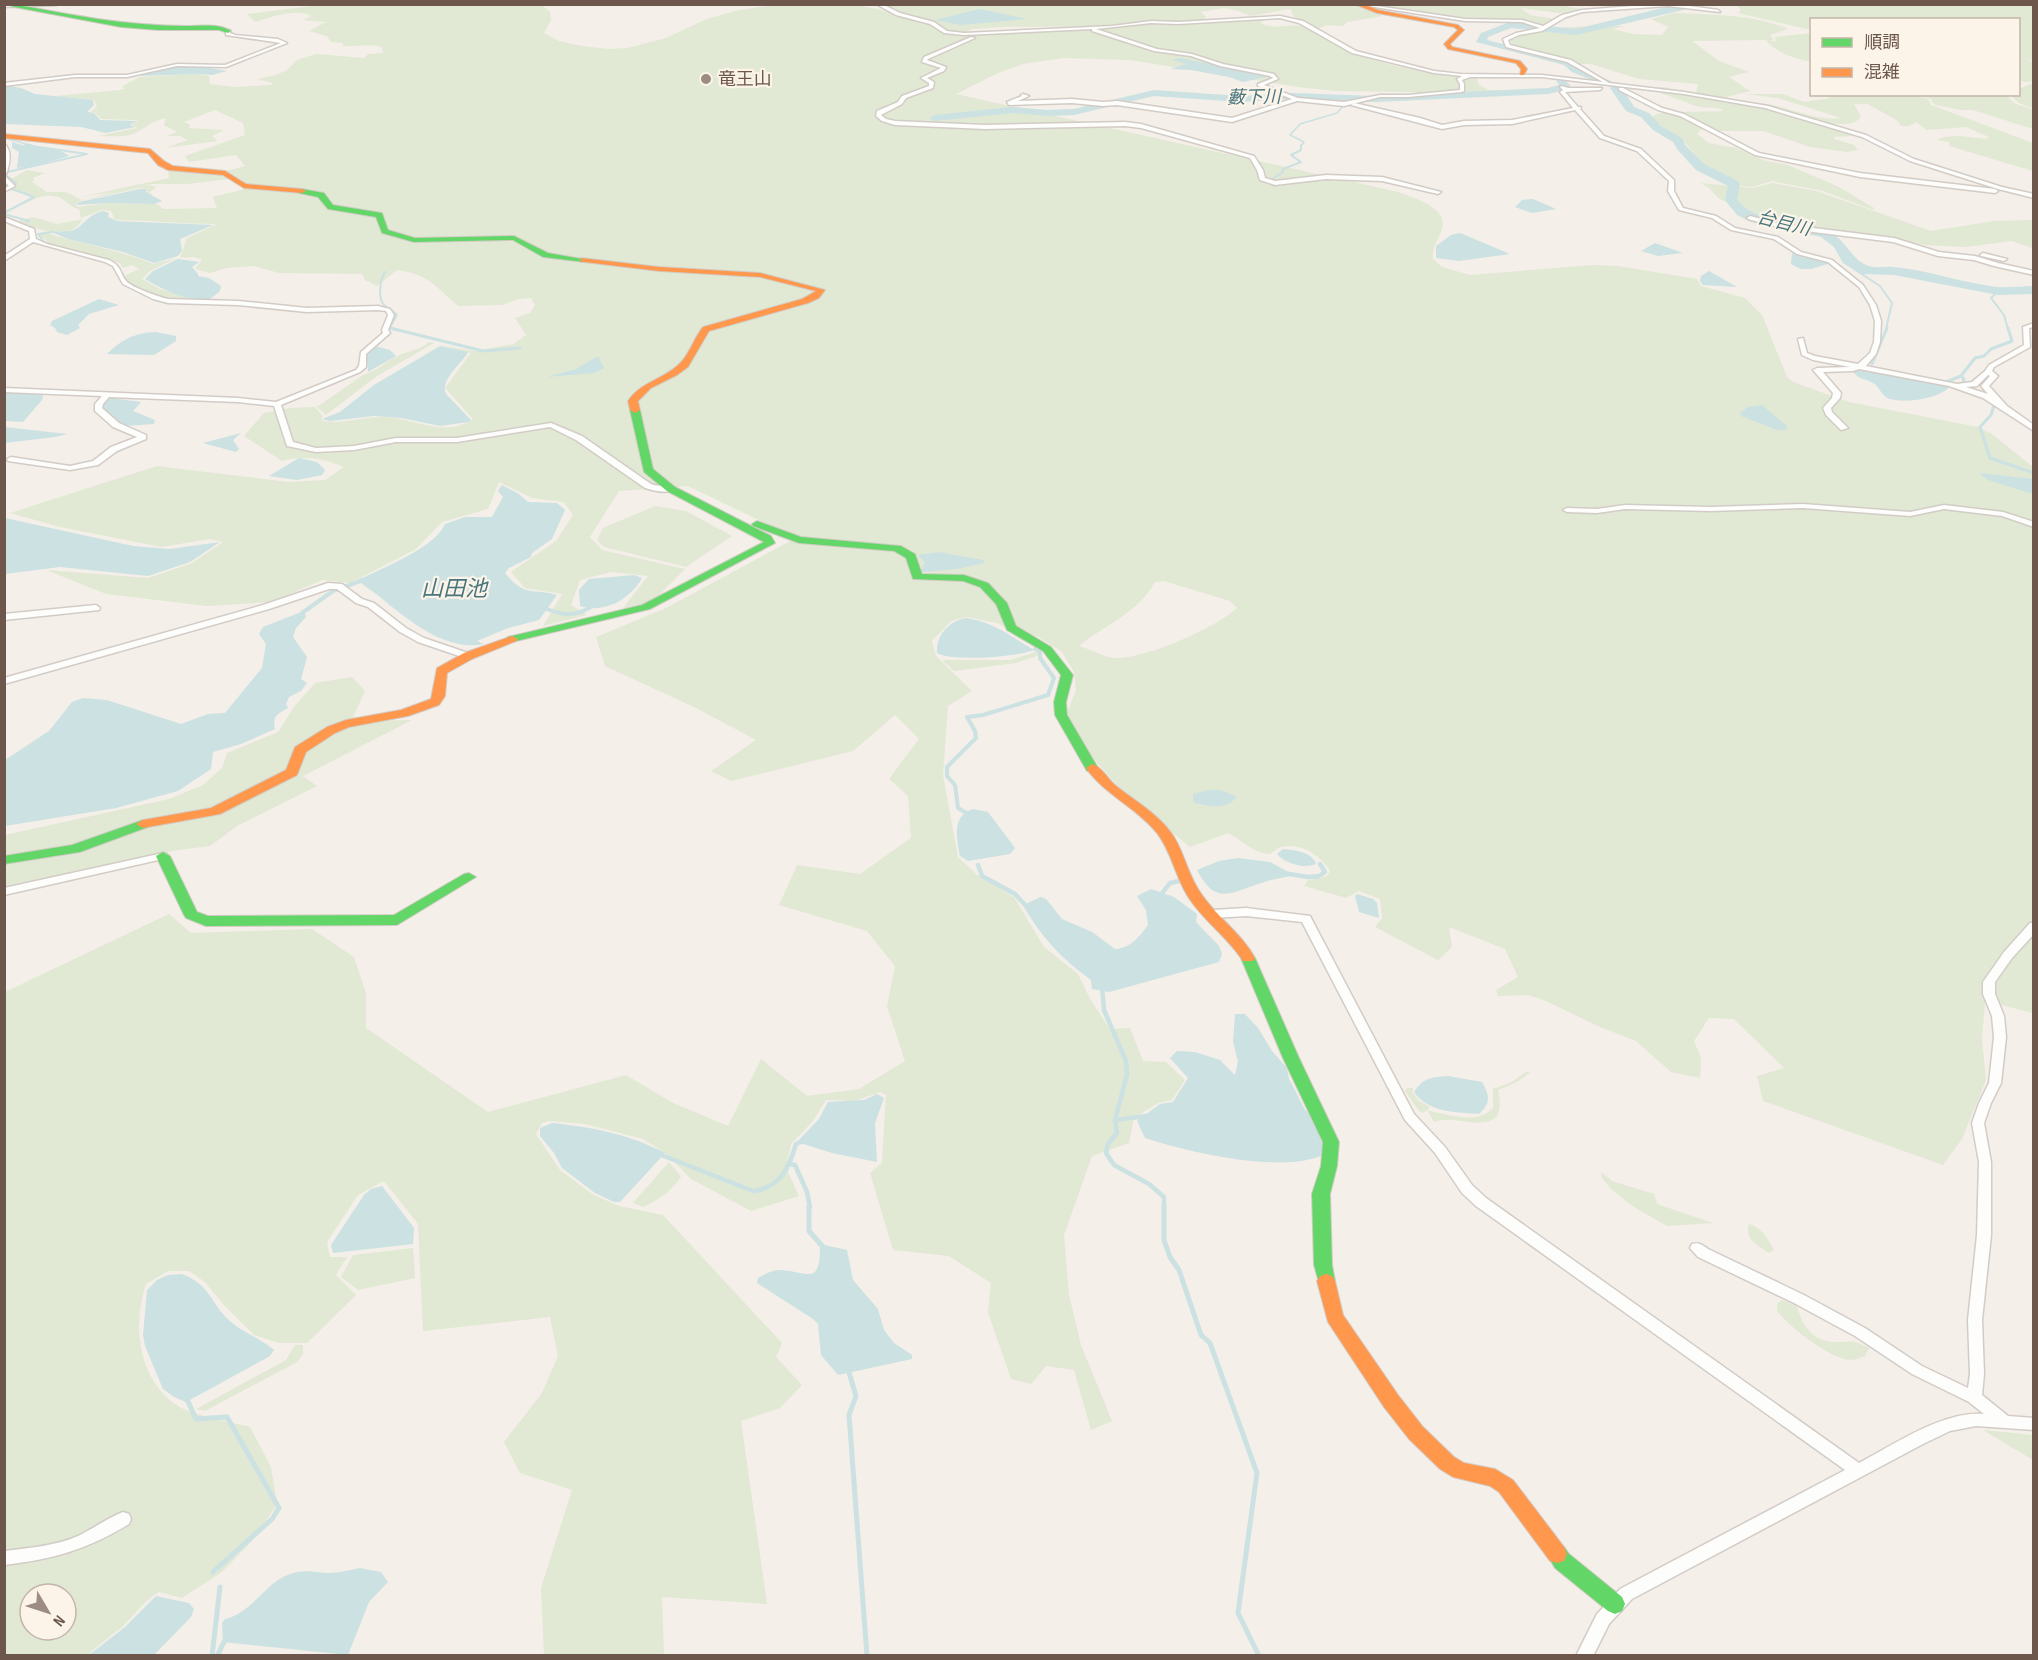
<svg xmlns="http://www.w3.org/2000/svg" width="2038" height="1660" viewBox="0 0 2038 1660" font-family="'Sofia Sans Condensed','Noto Sans JP',sans-serif">
<style>
.green{fill:#e1e9d4;fill-rule:evenodd}
.water{fill:#cbe1e2}
.lines{fill:none;stroke-linecap:round;stroke-linejoin:round}
.stream-far5{stroke:#cbe1e2;stroke-width:1.5}
.stream-far4{stroke:#cbe1e2;stroke-width:2}
.stream-far3{stroke:#cbe1e2;stroke-width:3}
.stream-far2{stroke:#cbe1e2;stroke-width:4}
.stream-far1{stroke:#cbe1e2;stroke-width:4.5}
.stream{stroke:#cbe1e2;stroke-width:5}
.river{fill:#cbe1e2;fill-rule:evenodd}
.street-casing{stroke:#d3ccc6;stroke-width:3}
.fast-casing{stroke:#d2cbc5;stroke-width:2}
.slow-casing{stroke:#d2cbc5;stroke-width:2}
.street{fill:#fdfdfc;fill-rule:evenodd}
.fast{fill:#63d668;fill-rule:evenodd}
.slow{fill:#ff974d;fill-rule:evenodd}
.poi-dot{fill:#9c8c83;stroke:#fcf4e8;stroke-width:2}
.labels{text-anchor:middle;stroke-width:4.5;stroke-linejoin:round;paint-order:stroke}
.far-poi-label{font-size:18px;fill:#6d574c;stroke:#fcf4e8;text-anchor:start}
.far-water-label{font-size:18px;font-style:italic;fill:#49767e;stroke:#fcf4e8}
.water-label{font-size:22px;font-style:italic;fill:#49767e;stroke:#fcf4e8}
</style>
<rect width="100%" height="100%" fill="#f4efe8"/>
<!-- green -->
<g class="green">
<path d="M848 4C874 8 903 13 928 23 940 28 945 32 959 35L1108 29 1152 22 1177 24 1261 17 1265 20 1260 23C1275 31 1291 22 1306 27 1320 31 1332 44 1346 50 1386 67 1433 75 1477 76L1478 84 1489 90 1526 92 1431 96 1412 92 1335 91 1298 87 1130 60 1064 58 1023 64 1000 72 956 94 1398 192C1415 199 1451 207 1441 232 1437 243 1432 247 1433 259L1442 267 1470 275 1592 265 1618 266 1697 279 1701 286 1745 298 1762 315 1787 377 1793 382 1849 402 1978 427 1992 434 2033 467V1013L1985 1001 1982 1040 1986 1080 1962 1139 1943 1165 1763 1101 1757 1076 1784 1068 1734 1019 1709 1018 1694 1041 1701 1058 1700 1078 1671 1072 1636 1041 1600 1027 1546 1001 1528 995 1498 996 1496 990 1518 977 1505 949 1449 927 1452 947 1438 960 1375 927 1382 918 1380 899 1359 891 1346 898 1304 886 1308 880 1327 876 1330 871C1322 856 1300 842 1282 847 1278 847 1273 852 1270 854 1253 853 1243 841 1228 833L1190 847 1126 795 1093 758 1067 713 1076 690 1074 672 1062 652 1037 636 1021 634 997 623 967 617 951 621 932 641 936 656 972 691 948 706 943 775 958 857 976 874 1014 897 1044 947 1078 974 1090 999 1110 1029 1130 1028 1143 1061 1166 1062 1185 1080 1172 1100 1158 1103 1134 1118 1129 1143 1092 1156 1064 1235 1069 1295 1081 1345 1112 1421 1091 1430 1074 1370 1046 1366 1031 1384 1011 1379 988 1312 991 1283 949 1256 893 1250 870 1173 882 1163 886 1095 880 1092 855 1101 826 1100 813 1121 791 1144 786 1168 799 1196 751 1211 691 1179 668 1155 643 1139 585 1124 549 1121 542 1123 536 1134 560 1170 592 1194 619 1206 663 1215 782 1343 776 1357 802 1385 780 1408 741 1421 767 1604 662 1597 664 1655H544L541 1588 572 1490 520 1473 504 1442 542 1393 558 1356 550 1317 423 1331 418 1224 384 1181 358 1195 327 1242 330 1257H347L336 1275 356 1295 307 1343H279L254 1335 223 1304 205 1282 189 1271H168L146 1284C132 1326 138 1380 178 1406 191 1415 232 1422 250 1427L271 1467 277 1504 253 1540 222 1572 182 1598 159 1592C143 1601 134 1616 121 1628 109 1637 98 1645 88 1655L5 1656V992L169 914 191 933 312 929 354 957 366 993V1028L488 1112 626 1075 673 1103 728 1126 761 1059 807 1096 859 1089 905 1061 887 1006 895 966 867 931 779 905 797 865 860 874 911 838 908 796 889 779 919 739 895 715 853 751 731 781 711 771 756 740 698 709 605 666 596 637 666 608 796 538 688 486 619 491 590 537 602 550 685 569 652 602 623 608 648 576 611 572 580 580 571 605 587 615 543 626 562 594 525 588 511 572 556 541 573 515 564 502 532 498 499 482 488 509 442 522 416 549 350 583 322 580 272 602 207 606 106 594 46 570 148 578 192 563 223 542 210 539 161 547 60 527 10 513 157 466 288 482 325 480 344 467C324 458 303 455 282 461L244 436 264 413 290 408 315 407 323 416 321 420C339 425 362 417 382 417 412 417 444 439 473 419L445 388 471 353 438 345 474 351 514 344 526 335 515 318 530 313 535 305 531 298 519 299 502 305 458 306C435 286 428 274 397 270L377 286 365 280 362 274 279 273 254 266 227 268 210 273 195 269 202 260 195 257 180 258 187 238 217 224C183 224 150 220 115 220L111 211 102 210 81 218 79 209C71 208 66 200 58 197 37 191 24 208 5 211L31 198 24 193 8 190 14 183 11 179 27 170 45 173 33 178 34 180 32 182 47 192H66L82 200 78 202 75 205 78 207 109 203 157 204 163 209 217 208 213 197 249 188 238 178 187 184H152L118 191 149 185 156 187 150 192 152 195 147 192 148 189 140 188 84 200 113 192 80 197 169 178 168 169C195 175 219 174 245 166L236 155 189 162 185 156 245 135 243 123 215 110 184 122 190 125 189 128 224 130 212 136 217 141 165 148 188 140 180 136H166L177 132 164 125 166 118C149 122 150 125 137 132 126 138 111 136 99 136L137 128 132 125 138 120 101 119 95 113 90 112 97 107 94 100 55 96 120 90 126 88 121 87 139 77 199 74 209 76 210 84 234 87 271 85 273 83 257 79 276 75 287 70 297 60 316 54 364 58 368 54 383 53 382 47C370 43 356 47 343 46V43L331 42 327 36 309 31 326 22 303 20 312 16C294 8 272 17 255 22L247 14 319 5H542L550 12 551 20 544 33 559 41 582 46 608 49 627 48 666 38 707 19 739 10 774 5ZM1164 581 1230 601 1237 608C1216 628 1143 660 1114 658 1103 657 1090 649 1079 646 1106 624 1138 613 1155 582ZM30 1594H66V1630H30Z"/>
<path d="M1349 4 1383 16 1347 22 1343 26 1327 25 1317 29 1295 18 1290 9 1250 16 1239 11 1224 8 1201 12 1206 17 1205 19 1179 22 1152 21 1114 26 1003 27 973 29 964 33 946 30 935 23 902 14 881 5Z"/>
<path d="M1569 4 1567 7 1583 9 1559 13 1521 8 1530 15 1555 19 1541 26 1516 19H1464L1364 5Z"/>
<path d="M1740 4 2033 5V61L2024 59 2033 62V81L2025 82 2019 80 2018 20H1812L1811 30 1738 13 1741 10 1737 6Z"/>
<path d="M1674 13C1713 15 1753 14 1788 29L1770 35 1774 40 1768 41H1776L1775 37 1811 33V62C1795 58 1777 54 1766 40L1692 41 1719 61 1749 72 1729 77 1750 91 1723 98 1696 94 1698 84 1639 79 1591 64H1579L1569 59 1517 47 1510 41C1532 26 1597 25 1625 26L1613 29 1633 34 1662 35 1668 27 1651 19Z"/>
<path d="M2033 83H2034L2033 109 2019 103 2012 97 2014 95 2018 94 2019 89Z"/>
<path d="M1659 87C1676 87 1680 94 1694 96 1720 101 1747 100 1773 105 1795 110 1818 121 1841 118L1778 98 1745 94H1783L1804 102 1831 98 1821 95H1915L1928 99 1931 105 2033 143V171L1949 146V142L1937 140 1943 137 1960 136 1986 139 1989 137 1966 127 1927 130 1916 122 1909 126H1901L1898 121 1868 104H1854L1861 117C1850 131 1823 120 1807 120L1852 136 1834 137V139L1854 145 1858 150 1847 152 1810 147 1763 131H1718L1681 112 1724 111C1717 106 1709 109 1700 107 1687 104 1676 97 1662 94Z"/>
<path d="M1918 95H2009L2008 97 2014 103 2033 110V129L1973 110H1961L1935 105 1931 99Z"/>
<path d="M1664 112 1679 115 1703 128 1697 134 1709 143 1736 148 1766 161 1788 165 1839 187 1874 208 1873 210 1823 191 1772 181 1752 187 1741 186 1706 168 1682 139 1652 120 1654 115Z"/>
<path d="M1701 183 1753 188 1773 183 1816 191 1931 231 1994 221 2033 220V248L2011 241 1966 247 1926 245 1875 235 1791 224 1755 215 1718 198 1709 188Z"/>
<path d="M33 217 57 224 83 219C80 222 79 225 76 227 61 240 32 227 17 221Z"/>
<path d="M44 232C80 244 118 249 153 264L176 258 150 271 142 279 160 289 196 300C169 300 148 295 126 280V275L139 269 132 265 123 268 120 263 43 243 47 241 39 235Z"/>
<path d="M429 342 434 343 377 376 326 415 317 407 363 375C378 371 388 359 402 354 412 350 420 350 429 342Z"/>
<path d="M655 506 686 511 732 536 686 567 604 547 597 540 603 528Z"/>
<path d="M1039 651 1037 656 1016 663 954 671 942 660H1010Z"/>
<path d="M352 677 365 691 351 721 412 720 303 776 317 786 237 826 210 846 178 850 5 886V835L169 799 203 785 222 768 227 753 278 732 294 707 315 683Z"/>
<path d="M1532 1071 1517 1082 1498 1090C1510 1144 1459 1112 1434 1122L1427 1110 1423 1113 1419 1111 1405 1091 1407 1088H1413V1093L1419 1101 1430 1107 1427 1110 1430 1111C1451 1115 1477 1125 1493 1108V1089L1512 1082 1524 1073Z"/>
<path d="M669 1162 681 1177C671 1191 659 1200 643 1207L633 1203Z"/>
<path d="M1601 1172 1612 1181 1654 1194 1657 1204 1713 1223 1667 1226 1634 1207 1611 1189 1602 1178Z"/>
<path d="M1749 1224C1762 1227 1768 1240 1774 1250L1769 1253C1758 1246 1744 1239 1749 1224Z"/>
<path d="M413 1248 415 1278 358 1290 341 1277 353 1255Z"/>
<path d="M1782 1300 1797 1306C1801 1323 1812 1341 1832 1342 1851 1343 1848 1337 1869 1348L1865 1356C1861 1357 1855 1360 1851 1360 1828 1358 1791 1328 1777 1311V1304Z"/>
<path d="M295 1345H303V1354L297 1362 205 1411 196 1409 286 1360Z"/>
<path d="M1983 1430 2033 1435V1460Z"/>
</g>
<!-- water -->
<g class="water">
<path d="M980 9 1027 19 961 25 935 20Z"/>
<path d="M1180 58 1270 76 1243 82 1229 77 1191 70 1170 69 1187 64 1172 60Z"/>
<path d="M178 66H199L227 71 212 75 200 74 139 76Z"/>
<path d="M10 86 21 88 35 94 93 100 94 105 87 112 94 113 100 120 137 121 130 125 135 127 106 133 81 127 5 124V87Z"/>
<path d="M12 142C30 150 53 143 69 156L33 166 17 168 19 152 12 148Z"/>
<path d="M140 189H147L146 192 162 201 154 204 111 203 76 205 79 202Z"/>
<path d="M1533 199 1556 209 1532 213 1515 207 1522 200Z"/>
<path d="M103 211 109 213 108 217 117 221 213 225 180 239 182 251 178 256 154 263 123 252 68 239 49 231C57 232 72 233 79 227 87 220 91 214 103 211Z"/>
<path d="M1460 233 1510 254 1459 261 1436 258V246L1451 235Z"/>
<path d="M1655 243 1683 253 1658 256 1641 251Z"/>
<path d="M1792 253 1831 263 1811 269H1801L1791 264Z"/>
<path d="M178 259 199 262 192 267 198 274V276L209 278 221 286 220 291 210 299C188 302 163 290 145 279L153 271Z"/>
<path d="M1709 271 1737 287 1703 285 1700 281 1701 276Z"/>
<path d="M99 299 119 305 89 314 78 325 80 328 67 335 57 332 55 328 50 325 52 321Z"/>
<path d="M156 332 176 336V341L154 355 107 354C122 339 135 333 156 332Z"/>
<path d="M375 346 390 350 396 356 368 372 367 356Z"/>
<path d="M440 346 468 352C461 365 440 379 446 394L471 420 468 422 440 426 401 418 374 416 330 421 322 419 340 412 374 385Z"/>
<path d="M598 356 604 368 594 373 547 377 576 369Z"/>
<path d="M1858 370 1944 384 1949 387C1940 399 1898 405 1886 397 1880 393 1879 386 1873 383 1865 378 1858 380 1853 371Z"/>
<path d="M5 392 40 393 43 396 42 400 23 422 5 421Z"/>
<path d="M110 398 141 402 133 411 155 420 154 424 124 426 101 408 102 404Z"/>
<path d="M1762 405 1787 426 1786 430H1777L1741 416 1740 413 1748 407Z"/>
<path d="M5 427 67 434 55 437 5 443Z"/>
<path d="M241 433 233 440 239 449 236 452 203 443Z"/>
<path d="M299 458 317 462 325 470 322 475 297 480 269 476Z"/>
<path d="M1979 473 2033 479V494L1988 480Z"/>
<path d="M502 485 519 494 528 502 557 503 565 510 552 539 532 553 531 557 509 568 505 573C525 598 532 588 557 595L539 620 508 628 477 641 484 644C446 652 408 620 380 597 373 591 365 587 358 580 381 569 436 547 445 524L465 517H492L503 497 498 491Z"/>
<path d="M5 518 133 546 170 549 220 542 190 562 148 576 60 567 5 574Z"/>
<path d="M939 552 983 560 984 563 957 569 923 572 921 570 925 563 918 555Z"/>
<path d="M634 575 642 578C630 599 605 614 580 606L579 590 589 579Z"/>
<path d="M304 611 306 617 296 628 293 637 307 657 301 679 307 683 301 691 289 697 286 704 288 708C277 714 272 717 275 729L241 744 213 752 211 769 178 791 116 808 5 826V760L49 731 72 702 83 698 107 700 181 724 208 714 225 713 262 668 266 644 259 634 263 627Z"/>
<path d="M966 618C994 622 1010 636 1034 650 1016 657 952 662 937 653 936 635 949 621 966 618Z"/>
<path d="M1208 790H1221L1237 797C1226 810 1208 807 1193 802V794Z"/>
<path d="M973 809 988 812 1015 848 1010 854 968 861 960 856C957 838 951 816 973 809Z"/>
<path d="M1283 849C1295 850 1312 852 1316 864 1304 869 1286 864 1277 854Z"/>
<path d="M1238 858 1270 862 1294 875C1283 878 1272 879 1261 883 1230 893 1216 906 1197 870L1219 861Z"/>
<path d="M1151 889 1174 897 1197 914 1196 922 1219 946 1222 954 1219 962 1109 992 1092 989 1091 980C1063 960 1040 936 1023 905L1041 897 1046 899 1062 919 1092 932 1115 949C1131 948 1139 937 1148 925L1146 910 1137 896Z"/>
<path d="M1357 894 1373 899 1377 903 1379 918 1359 912 1355 896Z"/>
<path d="M1235 1014H1245L1258 1028 1272 1051 1287 1068 1289 1079 1296 1092 1305 1110 1313 1116 1322 1133 1325 1154C1284 1175 1188 1152 1145 1138L1137 1121 1160 1104 1173 1102 1188 1078 1170 1058 1177 1051 1195 1052 1220 1060 1235 1075 1238 1061 1233 1042Z"/>
<path d="M1448 1076 1482 1082C1489 1095 1492 1102 1479 1114 1456 1112 1429 1113 1414 1092 1423 1078 1432 1077 1448 1076Z"/>
<path d="M877 1094 884 1098 875 1123 877 1162 832 1153 797 1142 819 1119 828 1102 864 1100Z"/>
<path d="M552 1123C592 1127 629 1134 665 1153L620 1202H614L595 1193 562 1168 554 1153 540 1136V1128Z"/>
<path d="M382 1186 414 1228 413 1244 333 1253 331 1245 364 1195 371 1189Z"/>
<path d="M824 1245 847 1250 853 1280 878 1309 884 1330 894 1343 912 1355V1359L838 1375 821 1355 818 1324 813 1319 757 1283 758 1278C765 1274 772 1270 780 1270 806 1271 820 1287 820 1248Z"/>
<path d="M182 1274C211 1285 211 1305 231 1322 244 1333 261 1339 274 1350L270 1356 186 1402 174 1397 163 1389 145 1346 143 1335 147 1290 157 1280 168 1275Z"/>
<path d="M360 1568 381 1572 388 1582 369 1602 348 1655 223 1642 222 1623 225 1619C253 1613 264 1583 290 1574 303 1569 314 1572 328 1573 338 1573 350 1570 360 1568Z"/>
<path d="M156 1596 189 1603 194 1609 191 1617 154 1655H89L125 1627Z"/>
</g>
<g class="lines">
<!-- stream-far5 -->
<g class="stream-far5">
<path d="M47 5 64 4"/>
<path d="M4 138 34 146"/>
<path d="M1301 146 1304 142 1290 135 1300 124 1337 113 1344 105"/>
</g>
<!-- stream-far4 -->
<g class="stream-far4">
<path d="M1270 180 1282 173 1283 169 1301 162 1291 155 1301 150V145"/>
<path d="M4 213 34 197 12 189 16 183 7 176V172L87 154 25 145"/>
<path d="M4 214 29 221 27 222"/>
<path d="M44 242 38 234 53 232"/>
<path d="M4 255 9 252"/>
<path d="M1857 267 1854 269 1880 286 1892 303 1886 329"/>
<path d="M385 272C380 280 377 299 385 306 389 310 393 310 397 315L389 329"/>
<path d="M1998 291 1991 298 2004 315 2008 329"/>
</g>
<!-- stream-far3 -->
<g class="stream-far3">
<path d="M390 328 483 351 520 348"/>
<path d="M1872 364 1887 328"/>
<path d="M1961 376 1964 379 1962 386"/>
<path d="M1946 382 1961 376 1975 358 1984 356 1991 349 2012 341 2008 328"/>
<path d="M1991 402 1994 405 1991 415 1980 427 1990 458 2034 473"/>
</g>
<!-- stream-far2 -->
<g class="stream-far2">
<path d="M542 607C561 615 573 618 591 607"/>
<path d="M302 613 333 591 363 580"/>
<path d="M968 814 958 808 955 785 947 776V767L976 738 975 731 967 717 983 715 1048 695 1054 678 1040 658V651L1035 649"/>
</g>
<!-- stream-far1 -->
<g class="stream-far1">
<path d="M978 865 982 876 1015 894 1028 908"/>
<path d="M1289 874 1308 877 1319 876 1325 872 1320 864"/>
<path d="M1160 896 1170 883 1184 880"/>
<path d="M1102 987 1104 1010 1126 1061 1127 1075 1115 1120"/>
<path d="M1147 1116 1115 1120 1117 1133 1108 1144 1106 1153 1114 1165 1149 1184 1164 1197V1207"/>
<path d="M659 1154 753 1191C780 1188 789 1168 796 1144L803 1141"/>
<path d="M790 1164 795 1165 807 1192 810 1207"/>
</g>
<!-- stream -->
<g class="stream">
<path d="M809 1206V1231L824 1248"/>
<path d="M1164 1206V1240L1170 1257 1179 1270 1201 1335 1210 1343 1257 1473 1238 1613 1259 1656"/>
<path d="M848 1369 856 1396 849 1415 867 1656"/>
<path d="M186 1397 196 1419 227 1417 279 1508 272 1519 213 1572"/>
<path d="M212 1656 220 1587"/>
<path d="M217 1656 225 1640"/>
</g>
<!-- river -->
<g class="river">
<path d="M1679 4H1691L1683 10 1576 35 1511 28 1488 37 1487 40 1572 61 1580 68 1611 81V85L1607 86 1572 72 1564 65 1476 42 1481 33 1510 22 1576 29Z"/>
<path d="M1561 77 1570 85V89L1548 94 1376 102 1292 99 1240 102 1154 96 1074 115 1048 116 1012 113 935 121 929 118 935 115 1012 107 1048 110 1074 109 1154 90 1240 96 1292 93 1376 96 1548 88 1559 85 1556 80Z"/>
<path d="M1615 85 1623 89 1634 107 1649 113 1661 126 1682 138 1686 146 1704 164 1738 181 1740 184 1737 200C1759 225 1796 220 1826 231 1845 237 1849 257 1866 265 1874 269 1885 266 1893 267 1928 270 1962 283 1997 287 2009 288 2022 286 2034 286V294L1998 295 1894 275 1861 274 1843 263 1834 247 1821 237 1751 222 1737 215 1725 200 1728 186 1696 170 1677 149 1673 142 1653 130 1641 117 1626 111 1610 88Z"/>
</g>
<!-- street casing -->
<g class="street-casing">
<g id="street">
<path d="M59 4 57 5 4 7V5Z"/>
<path d="M876 4H882L900 13 934 22 947 31 964 33 1112 26 1151 21 1178 22 1280 16 1303 21 1356 51 1434 71 1461 74 1542 75 1603 82 1567 62 1506 47 1503 39 1516 33 1540 28 1522 22 1465 21 1368 6 1370 5 1465 19 1522 20 1543 26 1562 15 1582 10 1657 4H1675L1718 10 1720 12 1668 6 1582 12 1566 17 1542 31 1519 35 1508 40 1510 45 1571 60 1609 83 1684 92 1768 106 1866 135 1914 159 2002 187 2034 194V198L1998 189 1910 161 1862 137 1765 108 1684 94 1542 77H1470L1462 80 1464 84V91L1462 92 1408 97H1380L1344 106 1297 101 1232 122 1117 105 1103 106 1072 103 1009 105 1007 102 1022 96 1021 95 1023 94 1029 96 1018 101 1072 99 1103 102 1117 101 1232 118 1292 99 1258 86V84L1273 78 1270 76 1220 66 1191 56 1154 51 1092 31V29L964 35 944 33 930 24 896 15ZM1280 18 1299 23 1352 53 1434 73 1462 76 1457 79 1460 84V90L1408 95H1380L1344 102 1298 98 1264 85 1278 79 1274 74 1223 64 1192 54 1157 49 1096 29 1151 23 1178 24Z"/>
<path d="M226 30H230V33L235 35 278 39 287 43 226 67 177 66 127 77H75L4 86V83L75 75H127L177 64 225 65 281 43 226 35Z"/>
<path d="M971 37 975 38 928 59 927 60 946 67 944 71 927 78 934 82 933 88 906 98 902 104 881 115 886 119 895 121 985 125 1125 122 1141 124 1254 156 1263 170 1265 178 1275 181 1326 175 1382 177 1441 192 1438 194 1382 181 1326 179 1275 185 1260 180 1257 170 1250 158 1141 128 1125 126 985 129 895 125 882 121 876 116 877 111 898 102 902 96 929 86V83L921 78 941 68 922 62 924 57Z"/>
<path d="M1562 86 1568 88H1602L1600 90 1565 92 1578 107H1581L1580 109 1604 136 1641 149 1674 180V191L1683 208 1716 216 1735 228 1778 237 1801 252 1832 260 1863 285 1876 305 1881 321 1880 342 1876 354 1866 366 1957 384 1972 382 1985 371 1989 365 2024 345 2023 327 2034 323V327L2029 328 2030 347 1994 367 1992 371 1998 376 1989 386 2007 406 2034 425V431L1983 398 1949 386 1859 369 1853 371 1823 372 1841 393 1840 398 1831 408 1832 412 1848 428 1841 430 1826 415 1823 408 1832 398 1833 393 1813 370 1817 368 1850 367 1813 360 1802 355 1798 339 1803 338 1807 353 1815 356 1858 364 1870 353 1874 342 1875 321 1870 305 1859 287 1828 262 1797 254 1774 239 1731 230 1712 218 1679 210 1668 191 1669 181 1637 151 1600 138 1575 110 1512 124 1464 125 1442 129 1351 105 1354 103 1420 118 1442 125 1464 121 1512 120 1573 108 1560 92 1563 90 1560 87ZM1988 375 1990 376 1981 386 1988 394 1966 387 1977 386Z"/>
<path d="M1619 88H1623L1662 108 1684 114 1759 153 1860 173 1995 189 1998 191 1995 193 1860 177 1755 155 1680 116 1658 110 1619 90Z"/>
<path d="M4 143C12 151 10 161 7 172L4 174Z"/>
<path d="M4 175 15 186 4 192V188L9 186 4 181Z"/>
<path d="M1750 216 1781 224 1894 238 1939 252 1975 256 1998 263 2034 271V275L1994 266 1974 260 1938 256 1893 242 1781 228 1748 219 1747 218Z"/>
<path d="M4 217 34 229 36 239 47 244 109 260C123 267 119 273 127 282 134 288 159 297 168 299L238 301 307 308 378 306 390 309 394 315 388 330 390 333 366 354V367L360 372 281 405 293 442 316 448 354 446 396 438H457L551 423 582 436 651 484C658 487 669 485 675 489 667 494 654 491 645 488L576 440 550 427 457 442H396L354 450 316 452 287 446 274 406 238 402 109 397 103 404 102 408 119 423 146 435V439L117 451 98 465 70 470 8 461 7 459 11 457 70 466 93 461 111 447 137 437 113 427 95 411V404L102 396 4 392V388L238 398 276 402 356 370 359 366 361 352 383 333 382 330 388 315 386 311 378 310 307 312 238 305 168 303 153 299 123 284 113 266 105 262 33 242 4 261V256L30 239 29 231 4 221Z"/>
<path d="M1983 253 2007 259 2004 261 1981 256 1980 255Z"/>
<path d="M1803 504 1910 512 1944 505 2003 512 2034 522V527L2002 516 1944 509 1910 516 1803 508 1711 511 1625 509 1597 513 1567 512 1563 510 1567 508 1597 509 1625 505 1711 507Z"/>
<path d="M328 583 342 584 362 599 374 603 406 628 424 638 471 654 473 656 468 659 465 658 418 642 400 632 368 607 356 603 337 589H329L269 609 4 684V678L263 605Z"/>
<path d="M96 605 100 608 99 610 4 620V614Z"/>
<path d="M163 853 167 854 168 856 167 858 4 895V888Z"/>
<path d="M1246 908 1310 916 1414 1114 1445 1147 1472 1185 1486 1198 1859 1463C1895 1444 1942 1411 1984 1414L1969 1402 1912 1374 1855 1336 1794 1303 1698 1257 1690 1248 1692 1244C1699 1242 1702 1245 1708 1249L1804 1295 1865 1328 1922 1366 1968 1388 1970 1374 1968 1320 1977 1235 1979 1162 1972 1123 1979 1103 1989 1083 1994 1037 1992 1016 1983 994V982L2004 952 2030 923H2034V934L2012 958 1995 982V994L2004 1016 2006 1037 2001 1083 1991 1103 1984 1123 1991 1162V1235L1982 1320 1984 1374 1982 1395 2008 1416 2034 1418V1430L1976 1426 1950 1431 1923 1444 1632 1599 1609 1624 1593 1656H1576L1597 1614 1620 1589 1845 1470 1476 1206 1462 1193 1435 1153 1405 1120 1302 922 1246 916 1213 918 1207 914 1213 910Z"/>
<path d="M123 1512 129 1514 131 1519 129 1524C86 1550 54 1559 4 1565V1551C29 1548 55 1546 78 1536 93 1529 107 1518 123 1512Z"/>
</g>
</g>
<!-- fast casing -->
<g class="fast-casing">
<g id="fast">
<path d="M13 4C71 15 127 26 186 26 201 26 218 23 231 31L228 33 219 30H158L121 27 9 6Z"/>
<path d="M302 189 324 193 333 205 382 213 388 230 415 238 514 236 548 253 588 260 584 262 543 257 513 240 414 242 382 233 376 217 328 209 318 197 299 193 298 191Z"/>
<path d="M632 408 640 410 653 469 675 487 771 536 775 543 650 609 512 642 508 641 506 639 508 637 642 605 764 542 667 491 644 472 630 410Z"/>
<path d="M757 521 801 537 901 546 915 554 922 574 964 575 988 583 1007 603 1016 626 1051 647 1073 675 1066 702 1067 715 1098 768 1097 771H1087L1055 715 1054 702 1061 675 1043 651 1007 630 996 604 980 587 963 581 913 579 906 558 894 551 799 543 753 526 752 524Z"/>
<path d="M143 820 150 824 148 827 80 852 4 864V856L72 845Z"/>
<path d="M163 852 170 856 197 912 208 916 394 915 464 874 469 873 476 877 397 925 206 926 186 918 184 915 156 856Z"/>
<path d="M1248 953 1255 958 1299 1058 1339 1142 1337 1166 1330 1194 1332 1265 1335 1281 1332 1286 1326 1288 1320 1286 1314 1265 1312 1194 1321 1166 1323 1142 1283 1058 1241 958Z"/>
<path d="M1557 1545 1564 1547 1569 1554 1622 1597 1625 1604 1622 1611 1615 1614 1608 1611 1555 1568 1547 1554 1550 1547Z"/>
</g>
</g>
<!-- slow casing -->
<g class="slow-casing">
<g id="slow">
<path d="M1354 4H1363L1378 10 1458 25 1464 30 1450 44 1452 47 1520 61 1527 69 1524 75H1520L1521 69 1516 63 1448 49 1444 44 1458 30 1454 27 1377 13Z"/>
<path d="M4 134 150 149 164 161 173 166 225 171 246 184 302 189 306 191 302 193 244 188 223 175 168 170 158 165 148 153 4 138Z"/>
<path d="M581 258 659 267 760 273 825 290 819 298 808 303 709 331 688 367 677 375 651 388 638 401 640 410 635 413 630 410 628 401C641 382 661 380 677 366 689 357 693 339 703 327L802 299 816 291 760 277 659 271 584 262H581Z"/>
<path d="M512 636 518 639 516 641 472 659 447 673 445 696 439 705 408 716 349 727 335 733 306 752 297 775 220 814 143 828 136 824 143 820 211 808 286 770 295 747 327 727 346 720 401 710 431 699 437 668 464 653Z"/>
<path d="M1092 764C1101 766 1108 779 1115 785 1136 802 1159 814 1174 837 1185 855 1189 878 1202 895 1218 918 1241 933 1255 958L1253 961H1243C1227 936 1202 920 1187 895 1175 875 1171 851 1157 833 1136 807 1105 795 1086 768Z"/>
<path d="M1326 1274 1332 1276 1335 1281 1343 1315 1398 1395 1423 1427 1454 1457 1464 1463 1495 1469 1513 1480 1564 1547 1567 1554 1564 1561 1557 1563 1550 1561 1499 1492 1490 1486 1453 1477 1440 1469 1409 1439 1384 1407 1328 1322 1317 1281 1320 1276Z"/>
</g>
</g>
<!-- street -->
<use href="#street" class="street"/>
<!-- fast -->
<use href="#fast" class="fast"/>
<!-- slow -->
<use href="#slow" class="slow"/>
</g>
<!-- markers -->
<circle class="poi-dot" cx="706" cy="79" r="6"/>
<g class="labels">
<!-- far-poi labels -->
<g class="far-poi-label">
<text x="718" y="85">竜王山</text>
</g>
<!-- far-water labels -->
<g class="far-water-label">
<text transform="translate(1254 97) rotate(-1)" y="6">藪下川</text>
<text transform="translate(1784 223) rotate(14)" y="6">台目川</text>
</g>
<!-- water labels -->
<g class="water-label">
<text x="454" y="596">山田池</text>
</g>
</g>
<!-- border -->
<rect width="2038" height="1660" fill="none" stroke="#6d574c" stroke-width="12"/>
<!-- legend -->
<rect x="1810" y="18" width="210" height="78" fill="#fcf4e8" stroke="#c3b5aa" stroke-width="1.5"/>
<rect x="1822" y="38" width="30" height="9" fill="#63d668" stroke="#c3b5aa" stroke-width="1.5"/>
<text x="1864" y="48" font-size="18" fill="#6d574c">順調</text>
<rect x="1822" y="68" width="30" height="9" fill="#ff974d" stroke="#c3b5aa" stroke-width="1.5"/>
<text x="1864" y="78" font-size="18" fill="#6d574c">混雑</text>
<!-- north arrow -->
<g transform="translate(48 1612) rotate(129)"><circle r="28" fill="#fcf4e8" stroke="#c3b5aa" stroke-width="1.5"/>
<path d="M0-4.5L10 22L0 15L-10 22Z" fill="#9c8c83"/>
<text y="-9" font-size="16" font-weight="bold" text-anchor="middle" fill="#6d574c">N</text>
</g>
</svg>
